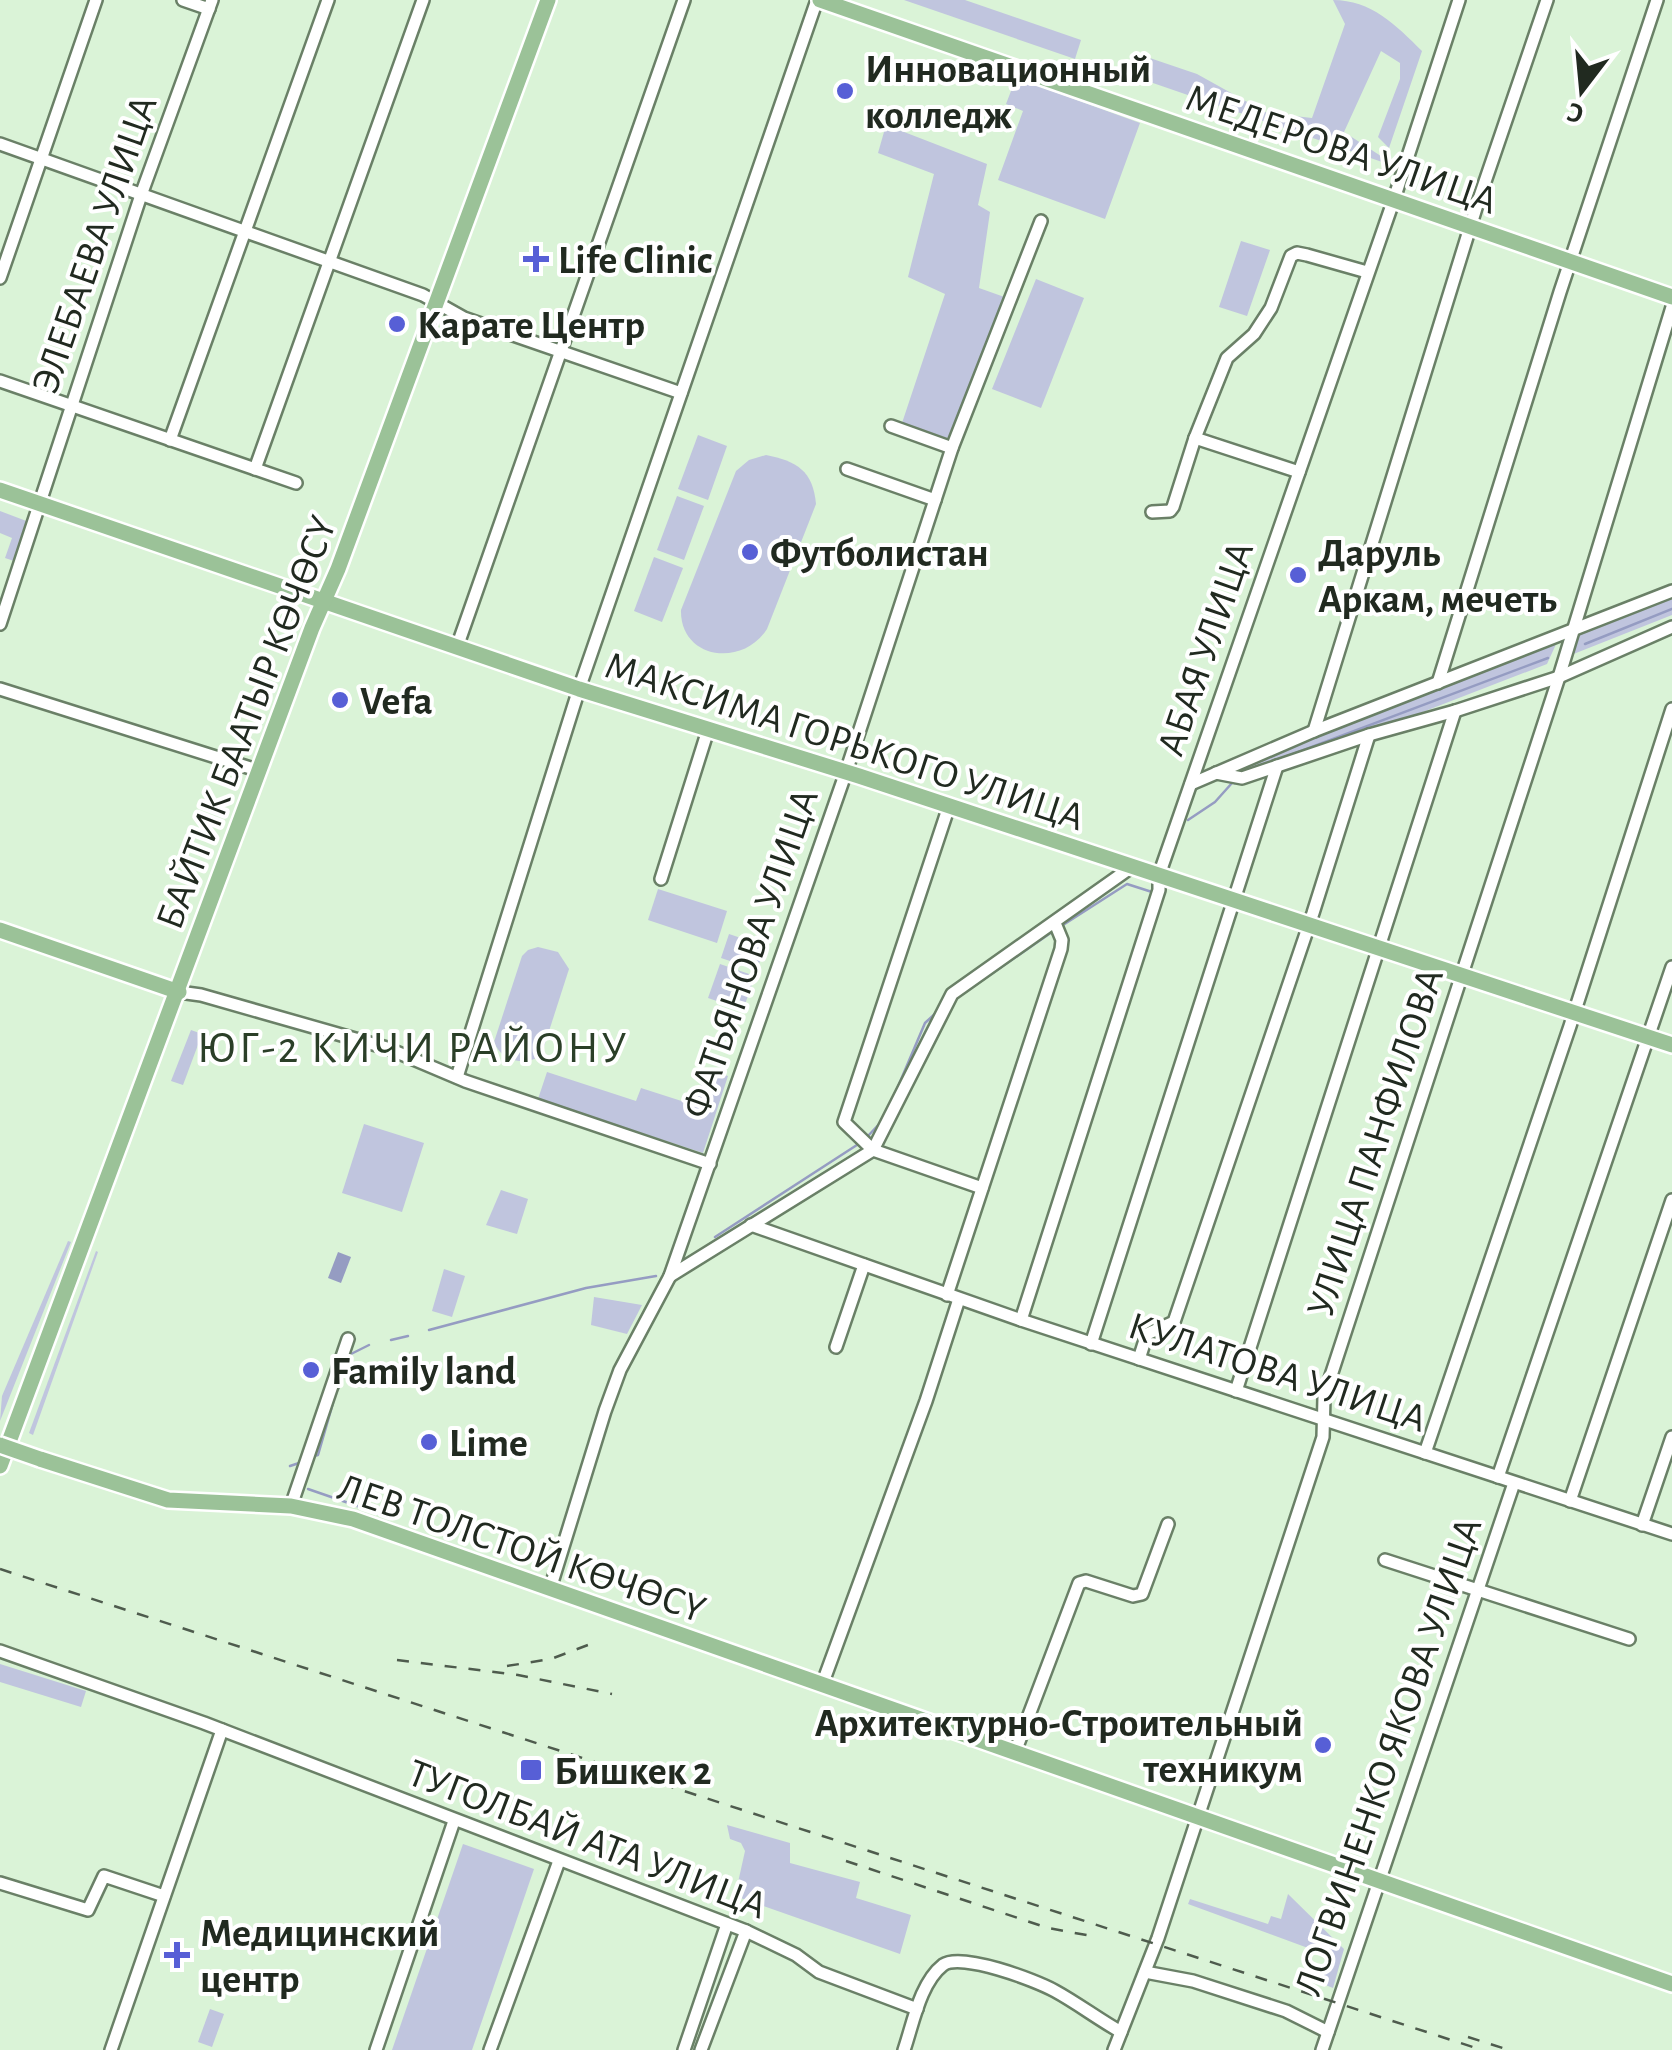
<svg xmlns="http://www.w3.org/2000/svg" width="1672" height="2050" viewBox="0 0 1672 2050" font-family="'Alegreya Sans',sans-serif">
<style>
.green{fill:#c0c5de}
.water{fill:#959cc2}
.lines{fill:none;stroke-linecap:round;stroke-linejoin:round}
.stream{stroke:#959cc2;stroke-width:2.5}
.minor-casing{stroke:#6a8067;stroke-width:16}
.major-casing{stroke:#fff;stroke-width:20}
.minor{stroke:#fff;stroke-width:11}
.major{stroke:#9bc298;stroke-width:15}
.rail{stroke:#4e5b4d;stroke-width:2.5;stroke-dasharray:12 12;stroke-linecap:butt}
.major-bridge-casing{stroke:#fff;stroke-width:20;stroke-linecap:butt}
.major-bridge{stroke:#9bc298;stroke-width:15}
.poi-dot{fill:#575fd6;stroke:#fff;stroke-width:4}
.labels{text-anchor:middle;stroke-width:8;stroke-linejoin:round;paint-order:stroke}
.poi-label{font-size:40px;font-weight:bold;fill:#212a20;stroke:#fff;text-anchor:start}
.street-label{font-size:40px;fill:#212a20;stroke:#fff}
.quarter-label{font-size:45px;letter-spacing:2.5px;fill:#2b3f28;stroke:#fff}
</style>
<rect width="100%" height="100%" fill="#daf3d7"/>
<!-- green -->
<g class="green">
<path d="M904 0H965L1081 40 1075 59Z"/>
<path d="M1333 0C1371 0 1396 25 1422 51L1389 148 1378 137 1400 79V63L1381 51 1344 132 1387 160 1385 163 1121 72 1135 53 1197 74 1267 113 1312 118 1345 24Z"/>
<path d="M1016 78 1140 123 1105 219 998 180 1023 111 1006 104Z"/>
<path d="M886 125 987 164 978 205 990 212 979 288 1010 299 962 443 902 423 945 294 908 277 934 174 878 153Z"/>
<path d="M1241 241 1270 250 1247 316 1219 307Z"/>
<path d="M1036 279 1084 298 1041 408 992 389Z"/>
<path d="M698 435 727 446 708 500 678 489Z"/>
<path d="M766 455C797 461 813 471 816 504L767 629C742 668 680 659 681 610L736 471 749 460Z"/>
<path d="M677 496 704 506 684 560 657 550Z"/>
<path d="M0 511 29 522 17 562 5 558 12 538 0 533Z"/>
<path d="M654 557 683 568 662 622 634 611Z"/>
<path d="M1672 598V615L1571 655 1580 633Z"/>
<path d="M1557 642 1547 664 1234 785 1228 769Z"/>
<path d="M658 889 727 911 717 943 648 920Z"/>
<path d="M729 934 765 946 757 970 721 958Z"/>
<path d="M538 947 558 952 569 969 541 1056C524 1066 501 1061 494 1042L522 956 528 950Z"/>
<path d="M720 964 755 976 743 1010 708 998Z"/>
<path d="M191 1030 202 1034 183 1085 171 1081Z"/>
<path d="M706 1069 728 1076 703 1153 538 1099 547 1072 636 1101 641 1088 694 1105Z"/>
<path d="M364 1124 424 1143 402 1212 342 1193Z"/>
<path d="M501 1190 528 1199 517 1234 486 1225Z"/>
<path d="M68 1241 71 1242 0 1421 2 1396Z"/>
<path d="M96 1251 98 1252 33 1435 29 1433Z"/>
<path d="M444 1269 465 1276 452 1317 432 1311Z"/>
<path d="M594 1297 642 1305 627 1334 591 1325Z"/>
<path d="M0 1664 86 1691 81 1707 0 1682Z"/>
<path d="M727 1825 790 1843V1863L860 1882 856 1898 911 1915 900 1954 735 1896 745 1851 741 1843 730 1839Z"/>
<path d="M463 1844 534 1869 472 2050H392Z"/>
<path d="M1288 1894 1344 1949 1333 1988 1318 1982 1327 1955 1188 1904 1190 1899 1268 1924 1271 1916 1281 1919Z"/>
<path d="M210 2009 224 2014 212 2047 198 2042Z"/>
</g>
<!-- water -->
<path class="water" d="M338 1252 351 1257 341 1283 328 1278Z"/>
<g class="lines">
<!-- stream -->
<g class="stream">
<path d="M1585 644 1672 609"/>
<path d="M1269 763 1548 658"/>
<path d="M1188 820 1215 802 1232 783"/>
<path d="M1063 925 1127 884 1152 892"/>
<path d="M955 999 1052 932"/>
<path d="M894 1096 925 1023 938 1011"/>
<path d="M867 1137 882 1121"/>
<path d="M715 1237 860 1143"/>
<path d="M429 1330 586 1288 656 1276"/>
<path d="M391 1340 408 1336"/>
<path d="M346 1362 351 1354 369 1345"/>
<path d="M338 1389 339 1387"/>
<path d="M314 1456 318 1455 333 1403"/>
<path d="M290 1466 299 1463"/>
<path d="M308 1489 392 1518"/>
</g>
<!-- minor casing -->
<g class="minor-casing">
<g id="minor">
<path d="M183 0 209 9"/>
<path d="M0 144 423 295 464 318 681 393"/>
<path d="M0 278 96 0"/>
<path d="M0 381 296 483"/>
<path d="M891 426 952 448"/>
<path d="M170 440 328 0"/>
<path d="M255 469 423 0"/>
<path d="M847 469 935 500"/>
<path d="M1299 472 1195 438 1227 358 1254 334 1271 308 1291 256 1297 253 1307 255 1367 272"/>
<path d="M1152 512 1170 511 1173 507 1195 438"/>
<path d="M0 624 141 195 212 0"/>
<path d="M457 647 684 0"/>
<path d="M1438 683 1560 292 1657 0"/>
<path d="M0 689 260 771"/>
<path d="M1314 731 1476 208 1547 0"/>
<path d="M1216 773 1242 778 1369 735 1455 711 1559 677 1672 627"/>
<path d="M1191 784 1314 731 1672 591"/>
<path d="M949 806 844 1122 873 1150 982 1188"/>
<path d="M661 879 708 730"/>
<path d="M179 992 201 995 387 1048 465 1081 710 1164"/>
<path d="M457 1077 579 689 817 0"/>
<path d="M751 1225 1021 1320 1672 1534"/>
<path d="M670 1276 873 1150 952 994 1133 866"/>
<path d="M947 1295 1061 949 1062 940 1055 923"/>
<path d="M1021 1320 1159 890V875L1393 202 1459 0"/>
<path d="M1091 1344 1277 766"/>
<path d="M836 1347 864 1265"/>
<path d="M1139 1359 1147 1334 1174 1322 1313 913 1369 735"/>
<path d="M1236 1391 1455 711"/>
<path d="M1425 1453 1570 1026 1672 709"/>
<path d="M1498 1477 1672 967"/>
<path d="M1570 1501 1672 1200"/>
<path d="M291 1506 348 1339"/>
<path d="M1642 1525 1672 1437"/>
<path d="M1385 1560 1629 1639"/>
<path d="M550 1589 605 1411 620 1370 670 1276 846 772 952 448 1041 221"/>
<path d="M0 1651 204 1723 746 1931 796 1955 819 1972 917 2009"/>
<path d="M822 1685 926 1401 959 1299"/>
<path d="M1015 1752 1079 1583 1086 1581 1133 1596 1142 1594 1168 1524"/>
<path d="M0 1883 88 1910 104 1876 164 1896"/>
<path d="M1145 1972 1193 1981 1286 2011 1328 2032"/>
<path d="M111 2050 222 1730"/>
<path d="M376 2050 454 1821"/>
<path d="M490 2050 559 1861"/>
<path d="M684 2050 727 1924"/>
<path d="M701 2050 746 1931"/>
<path d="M904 2050C913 2024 920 1983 943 1965 961 1952 1035 1980 1055 1991 1077 2003 1098 2019 1121 2032"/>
<path d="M1114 2050 1158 1938 1323 1437 1324 1397 1559 677 1672 307"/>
<path d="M1322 2050 1514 1483"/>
</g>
</g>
<!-- major casing -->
<g class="major-casing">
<g id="major">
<path d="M820 0 1672 297"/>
<path d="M0 490 579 689 859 776 1672 1045"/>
<path d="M0 930 179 992"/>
<path d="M40 1459 168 1500 291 1506 353 1519 1672 1984"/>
<path d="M0 1466 312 628 338 569 548 0"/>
</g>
</g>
<!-- minor -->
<use href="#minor" class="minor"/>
<!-- major -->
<use href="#major" class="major"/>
<!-- rail -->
<g class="rail">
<path d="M0 1569 1482 2050"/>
<path d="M397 1660 518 1675 612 1694"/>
<path d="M507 1666 551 1659 588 1645"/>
<path d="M846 1861 1048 1928 1097 1937"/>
<path d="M1468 2037 1509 2050"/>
</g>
<!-- major-bridge casing -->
<g class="major-bridge-casing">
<path id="major-bridge" d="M0 1445 40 1459"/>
</g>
<!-- major-bridge -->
<use href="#major-bridge" class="major-bridge"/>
</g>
<!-- markers -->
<g class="poi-dot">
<circle cx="845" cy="91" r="10"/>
<path d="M531 244h10v10h10v10h-10v10h-10v-10h-10v-10h10z"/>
<circle cx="397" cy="324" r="10"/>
<circle cx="750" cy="552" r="10"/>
<circle cx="1298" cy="575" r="10"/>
<circle cx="340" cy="700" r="10"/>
<circle cx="311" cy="1370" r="10"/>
<circle cx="429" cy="1442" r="10"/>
<circle cx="1323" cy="1745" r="10"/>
<rect x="519" y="1758" width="24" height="24" rx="5"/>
<path d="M172 1940h10v10h10v10h-10v10h-10v-10h-10v-10h10z"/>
</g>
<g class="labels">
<!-- poi labels -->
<g class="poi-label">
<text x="865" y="82">Инновационный<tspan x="865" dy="46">колледж</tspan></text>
<text x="558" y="273">Life Clinic</text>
<text x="417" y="338">Карате Центр</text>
<text x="770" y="566">Футболистан</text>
<text x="1318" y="566">Даруль<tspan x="1318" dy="46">Аркам, мечеть</tspan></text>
<text x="360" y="714">Vefa</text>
<text x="331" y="1384">Family land</text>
<text x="449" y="1456">Lime</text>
<text x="1303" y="1736" text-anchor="end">Архитектурно-Строительный<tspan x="1303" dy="46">техникум</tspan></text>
<text x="554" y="1784">Бишкек 2</text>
<text x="200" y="1946">Медицинский<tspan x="200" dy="46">центр</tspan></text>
</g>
<!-- street labels -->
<g class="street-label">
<text transform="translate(1342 148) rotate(19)" y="14">МЕДЕРОВА УЛИЦА</text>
<text transform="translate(93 244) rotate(-71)" y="14">ЭЛЕБАЕВА УЛИЦА</text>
<text transform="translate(1204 648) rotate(-71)" y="14">АБАЯ УЛИЦА</text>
<text transform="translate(245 722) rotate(-69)" y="14">БАЙТИК БААТЫР КӨЧӨСҮ</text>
<text transform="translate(845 740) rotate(18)" y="14">МАКСИМА ГОРЬКОГО УЛИЦА</text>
<text transform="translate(749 953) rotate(-71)" y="14">ФАТЬЯНОВА УЛИЦА</text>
<text transform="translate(1374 1142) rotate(-72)" y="14">УЛИЦА ПАНФИЛОВА</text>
<text transform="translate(1278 1371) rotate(18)" y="14">КУЛАТОВА УЛИЦА</text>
<text transform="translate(522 1547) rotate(19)" y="14">ЛЕВ ТОЛСТОЙ КӨЧӨСҮ</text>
<text transform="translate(1387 1756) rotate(-71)" y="14">ЛОГВИНЕНКО ЯКОВА УЛИЦА</text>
<text transform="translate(588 1838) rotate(21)" y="14">ТУГОЛБАЙ АТА УЛИЦА</text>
</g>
<!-- quarter labels -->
<g class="quarter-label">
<text x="413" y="1062">ЮГ-2 КИЧИ РАЙОНУ</text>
</g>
</g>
<!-- north arrow -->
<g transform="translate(1582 90) rotate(196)" stroke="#ffffff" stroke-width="8" paint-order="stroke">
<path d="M0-8L18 38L0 25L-18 38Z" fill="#212a20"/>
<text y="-15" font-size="28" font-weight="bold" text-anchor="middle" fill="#212a20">С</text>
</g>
</svg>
